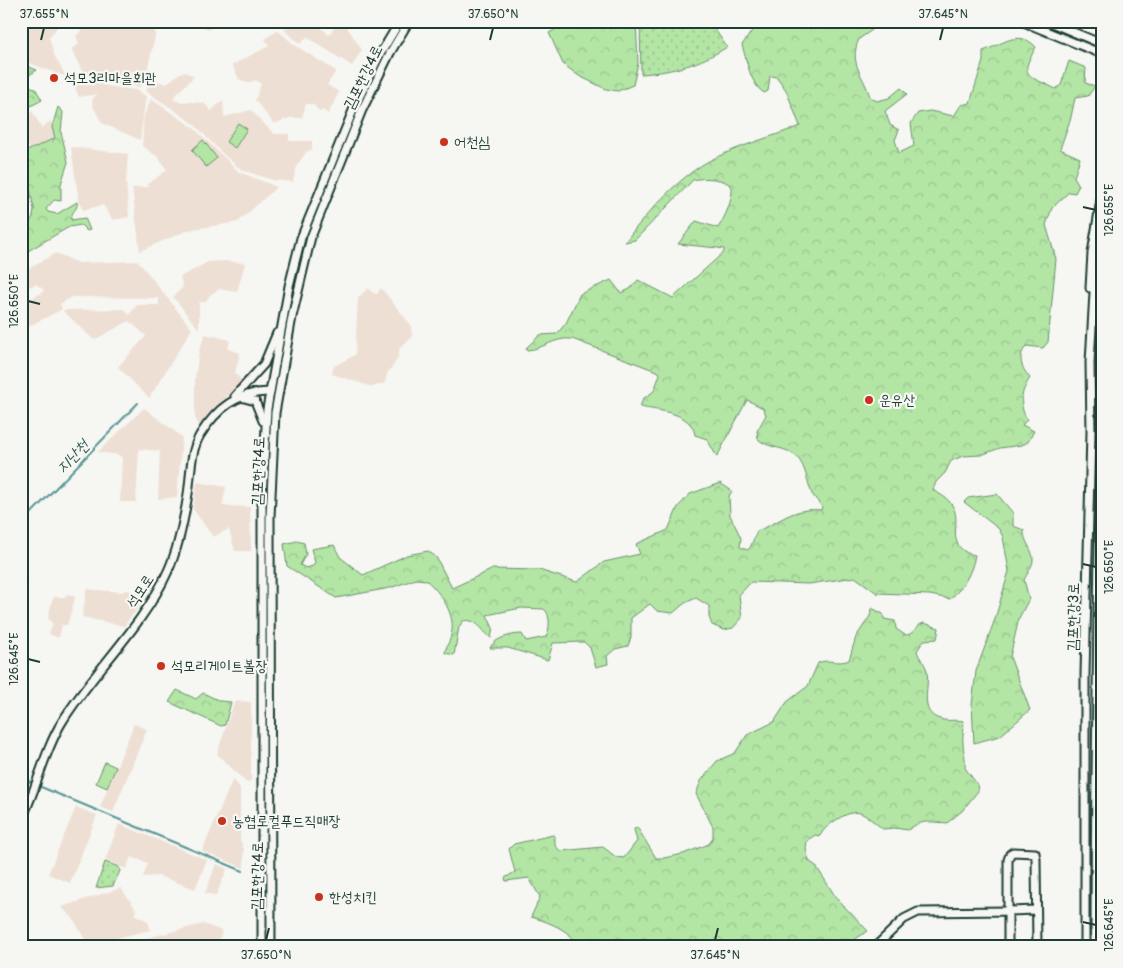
<svg xmlns="http://www.w3.org/2000/svg" width="1123" height="968" viewBox="0 0 1123 968" font-family="Pangolin,'Poor Story',sans-serif">
<style>
.built{fill:#eedfd4}
.grass{fill:url(#grass-dots);stroke:#69916c}
.forest{fill:url(#forest-crowns);stroke:#69916c}
.pitch{fill:#b3e5a5;stroke:#69916c}
.lines{fill:none;stroke-linecap:round;stroke-linejoin:round}
.stream{stroke:#599695;stroke-width:2}
.minor-casing{stroke:#1f3d34;stroke-width:11}
.minor{stroke:#f6f6f2;stroke-width:7}
.ticks{fill:none;stroke:#1f3d34;stroke-width:2}
.poi-dot{fill:#c8321e;stroke:#f6f6f2;stroke-width:2}
.labels{text-anchor:middle;stroke-width:4.5;stroke-linejoin:round;paint-order:stroke}
.street-label{font-size:15px;fill:#1f3d34;stroke:#f6f6f2}
.poi-label{font-size:15px;fill:#1f3d34;stroke:#f6f6f2;text-anchor:start}
.water-label{font-size:16px;font-style:italic;fill:#325b54;stroke:#f6f6f2}
.neatline{fill:none;stroke:#1f3d34;stroke-width:2}
.ticks-label{font-size:12px;text-anchor:middle;fill:#1f3d34}
</style>
<defs>
<pattern id="grass-dots" width="8" height="8" patternUnits="userSpaceOnUse" patternTransform="scale(1.25)"><rect width="8" height="8" fill="#b3e5a5"/><path d="M2 2h.1M6 6h.1" fill="none" stroke="#9ac58f" stroke-width="1.8" stroke-linecap="round"/></pattern>
<pattern id="forest-crowns" width="20" height="18" patternUnits="userSpaceOnUse" patternTransform="scale(1.25)"><rect width="20" height="18" fill="#b3e5a5"/><path d="M2 6a3 3 0 1 1 6 0M12 15a3 3 0 1 1 6 0" fill="none" stroke="#9ac58f"/></pattern>
</defs>
<rect width="100%" height="100%" fill="#f6f6f2"/>
<filter id="ink" filterUnits="userSpaceOnUse"><feTurbulence type="fractalNoise" baseFrequency=".02" numOctaves="2"/><feDisplacementMap in="SourceGraphic" scale="10" xChannelSelector="R" yChannelSelector="G"/><feConvolveMatrix kernelMatrix="1 2 1 2 8 2 1 2 1" color-interpolation-filters="sRGB"/></filter>
<g filter="url(#ink)">
<!-- built -->
<g class="built">
<path d="M21 21H59L55 23 57 27 49 38 55 57 65 75 64 76 21 60Z"/>
<path d="M84 21H105L109 27 123 21H154L155 37 146 75 140 87 105 82 84 75 71 49 79 44 76 36 86 25Z"/>
<path d="M193 21H217L209 30Z"/>
<path d="M294 21H309L314 28 318 25 329 35 338 22 343 21 362 50 352 66 307 37 300 44 284 30Z"/>
<path d="M277 30 296 46 336 71 327 85 339 92 328 114 323 110 320 112 313 104H306L302 118H289L274 124 255 100 261 84 256 80 248 83 239 79 232 65 269 46 265 39Z"/>
<path d="M185 72 194 76 173 98 176 101 204 103 211 111 223 100 224 117 251 110 274 134H289V141H312V150L307 151 297 165 293 182 273 180 242 170 225 156 193 123 146 91 151 79 166 84 180 73Z"/>
<path d="M84 79 107 86 136 90 146 96 140 140 102 123 93 106 92 100 97 94 79 97 74 85 79 80Z"/>
<path d="M151 99 194 128 239 172 277 187 238 222 188 230 140 251 132 188 149 187 148 184 167 170 158 157 142 146 144 116Z"/>
<path d="M32 111 42 128 50 121 52 124 55 138 30 150 21 132V122Z"/>
<path d="M71 147 128 154 126 182 129 217 113 220 103 205 83 210 79 202Z"/>
<path d="M56 253 79 263 138 261 192 329 149 398 118 367 146 336 129 321 94 340 63 311 64 310 124 309 129 315 137 305H159V298L72 297 60 304 62 309 57 312 21 330V303L42 293 44 290 36 284 21 290V273Z"/>
<path d="M226 261 245 263 237 292 219 289 211 294 205 302H199V327L198 328 173 297 183 287 180 277 208 262Z"/>
<path d="M368 288 373 293 377 294 381 288 411 325 412 337 400 348 397 360 387 374 385 383 372 387 332 374 334 366 355 355 358 298Z"/>
<path d="M205 334 230 340 228 349 240 353 235 373 242 381 199 426 195 418V379L199 351Z"/>
<path d="M144 408 182 437 177 497 158 499 160 451 139 449 136 502H120L122 458 119 455 98 452Z"/>
<path d="M197 482 226 487 222 506 250 507 251 551H235L229 529 213 537 193 509Z"/>
<path d="M21 572H25L27 579 23 610Z"/>
<path d="M87 589 121 592 127 590 148 595 124 626 82 617Z"/>
<path d="M68 594 75 597 72 609 67 625H62L59 637H56L49 634 53 624 48 618 52 601 54 597H64Z"/>
<path d="M238 701 251 702V781L247 783 217 754 234 703Z"/>
<path d="M134 724 147 729 113 812 100 807Z"/>
<path d="M233 779 240 788V839L244 850V868L202 851Z"/>
<path d="M76 807 97 815 70 883 48 874Z"/>
<path d="M119 824 207 860 195 889 159 876 143 877 148 863 131 857 126 869 105 860Z"/>
<path d="M216 864 227 869 216 896 205 893Z"/>
<path d="M121 888 133 905 136 910 134 914 148 921 150 930 88 945 73 918 61 907Z"/>
<path d="M203 924 222 931 217 947H125L123 944Z"/>
</g>
<!-- grass -->
<g class="grass">
<path d="M640 21H709L727 47C700 64 673 72 641 74Z"/>
<path d="M105 862 119 867 120 871 113 886 96 888Z"/>
</g>
<!-- forest -->
<g class="forest">
<path d="M563 21H636L638 63 633 85 618 91 606 89 579 76 563 64 549 33 563 25Z"/>
<path d="M759 21H876L872 30 859 39C848 64 864 75 870 97L877 101 889 98 901 88 907 94 885 111 890 125 899 130 895 140 899 153 914 146 911 123 918 113 930 111 954 116 961 105 970 103 983 61V51C1002 45 1018 28 1036 47 1027 64 1019 73 1041 82 1047 84 1051 87 1056 89L1061 85 1069 61 1086 68 1085 83 1095 86 1088 96 1075 98 1071 117 1060 149 1080 158 1074 177 1079 185 1075 193 1069 192 1052 208 1046 225 1056 259 1048 342 1043 348 1027 346C1016 356 1022 369 1030 378 1020 393 1019 405 1027 420L1022 425 1034 431 1028 442 1022 445 1000 448 981 455 963 456 951 461 945 473 936 482 933 490C940 495 948 497 953 507 961 521 948 540 964 551 968 554 972 554 975 555 972 573 963 588 950 599L930 595 877 593 855 577 809 584 751 582 739 595 742 618 733 628 724 630 712 625 709 617V606L696 598 685 603 673 613 657 611 650 604 631 618V637L628 646 615 649 607 656 608 664 596 667 590 648 584 642 553 643 548 660 508 648H490C494 638 512 634 522 634L526 641 546 637C550 630 551 614 544 609L521 608 487 615 493 628 491 638C482 631 477 618 463 621L459 627 454 655 445 653C446 645 450 642 451 635 457 615 440 592 426 580L416 579 390 588 336 598 287 566 284 544 297 541 304 543 306 554 300 565 306 568 313 566 315 562 311 549 334 545 340 557 363 575 407 555 428 551 436 557 452 588 493 569 539 570 577 582 604 562 640 554 636 544 668 530 678 507 690 494 720 483 732 491 729 496 730 515 741 538 740 547 747 550 750 548 757 531C781 522 792 507 821 510L822 507C819 503 815 498 812 494 807 482 806 467 797 457 786 446 768 449 758 439L757 431 766 415 763 408 747 400 717 457 707 439 695 435C692 412 658 411 640 407L643 399 654 391 660 374 659 372 572 339C554 337 544 349 527 350L526 348 540 335 557 334 566 323 580 294 611 280 621 293 630 289 638 280 673 298 724 252V249L718 248 678 244 696 221 718 228C725 217 733 200 732 187 726 178 703 177 693 180L635 240 625 242C646 214 676 180 707 162 737 146 769 138 800 126L786 90 777 77 770 76 768 91 764 93C750 84 747 61 742 45Z"/>
<path d="M21 64 37 70 25 78 23 84 35 88 42 100 27 108 21 115Z"/>
<path d="M58 107 63 112 61 132 68 162 61 184V201L54 200 46 209 48 212 57 214 77 202C79 209 70 212 71 220L85 218 90 230 87 231 81 225 69 227 21 255V237L33 217 34 209 26 169 21 160 27 151 55 138 52 127Z"/>
<path d="M997 494 1013 513V526L1024 530C1023 542 1034 550 1033 561 1032 567 1027 574 1024 580L1029 599 1019 618 1010 657 1030 710 1000 736 974 743 972 705 976 671 995 619 1009 571 1003 537 999 529 964 502 968 498Z"/>
<path d="M872 608 883 614 884 619 895 621 896 629 905 635C915 635 915 625 924 623L939 628 937 639 924 640 917 651C919 659 926 663 927 672 930 687 918 713 940 719 948 722 957 719 963 721 965 729 962 734 963 742 963 753 966 755 965 768L977 784 978 791 962 811 947 823C930 822 922 819 908 830L894 828 883 829C876 824 868 816 860 813 849 809 824 826 820 836L815 835 807 841 806 849 809 861 816 866 837 899 868 931 843 947H577C576 932 544 920 531 917L540 897 529 878 506 881 505 878 515 872 509 849 514 844 553 835 555 836V845L560 851 603 847 616 857 624 858 637 841 634 829 637 827 656 858H664L683 854 709 844 713 837V827L696 794 701 781 717 761 735 753 747 735 774 722 787 702 808 686 818 663C828 658 839 665 849 660L856 637 870 616Z"/>
<path d="M177 690 196 699 203 693 220 701 231 702 225 725 221 726 169 702Z"/>
</g>
<!-- pitch -->
<g class="pitch">
<path d="M238 123 247 129 235 148 226 142Z"/>
<path d="M203 140 217 158 206 167 192 150Z"/>
<path d="M105 762 116 767 107 788 96 783Z"/>
</g>
<g class="lines">
<!-- stream -->
<g class="stream">
<path d="M21 524 138 403"/>
<path d="M21 778 33 783"/>
<path d="M41 787 243 871"/>
</g>
<!-- minor casing -->
<g class="minor-casing">
<g id="minor">
<path d="M1021 21 1102 54"/>
<path d="M1047 21 1102 44"/>
<path d="M1090 288 1092 253 1102 194"/>
<path d="M235 396 264 364 277 333"/>
<path d="M241 397 255 401 263 421"/>
<path d="M21 820C37 789 44 751 62 722 94 670 143 627 168 571 179 547 184 520 188 494 191 475 190 452 200 435 217 408 237 392 270 392"/>
<path d="M1036 910 1008 911V860L1010 854 1013 852 1035 853 1036 859 1037 947"/>
<path d="M262 947V496L267 409 289 286 301 238 354 108 379 56 400 21"/>
<path d="M271 947 270 517 275 413 292 317 311 237 362 110 390 53 409 21"/>
<path d="M875 947 904 919 918 912 1008 911V947"/>
<path d="M1085 947V674L1091 432 1090 362 1095 275 1102 229"/>
<path d="M1095 947C1095 775 1098 604 1101 432 1103 378 1098 324 1102 270"/>
</g>
</g>
<!-- minor -->
<use href="#minor" class="minor"/>
</g>
</g>
<!-- ticks -->
<path class="ticks" d="M41 40 44 28M490 40 493 28M940 40 943 28M1083 207 1096 210M28 301 40 304M1083 564 1096 567M28 659 40 662M1083 922 1096 925M266 940 269 928M715 940 718 928"/>
<!-- markers -->
<g class="poi-dot">
<circle cx="54" cy="78" r="5"/>
<circle cx="444" cy="142" r="5"/>
<circle cx="869" cy="400" r="5"/>
<circle cx="161" cy="666" r="5"/>
<circle cx="222" cy="821" r="5"/>
<circle cx="319" cy="897" r="5"/>
</g>
<g class="labels">
<!-- street labels -->
<g class="street-label">
<text transform="translate(363 77) rotate(-64)" y="5">김포한강4로</text>
<text transform="translate(258 471) rotate(-88)" y="5">김포한강4로</text>
<text transform="translate(140 591) rotate(-57)" y="5">석모로</text>
<text transform="translate(1073 617) rotate(-89)" y="5">김포한강3로</text>
<text transform="translate(257 876) rotate(-89)" y="5">김포한강4로</text>
</g>
<!-- poi labels -->
<g class="poi-label">
<text x="64" y="83">석모3리마을회관</text>
<text x="454" y="147">어천심</text>
<text x="879" y="405">운유산</text>
<text x="171" y="671">석모리게이트볼장</text>
<text x="232" y="826">농협로컬푸드직매장</text>
<text x="329" y="902">한성치킨</text>
</g>
<!-- water labels -->
<g class="water-label">
<text transform="translate(72 456) rotate(-46)" y="6">지난천</text>
</g>
</g>
<!-- margin -->
<rect width="1123" height="968" fill="none" stroke="#f6f6f2" stroke-width="55"/>
<rect x="28" y="28" width="1068" height="912" class="neatline"/>
<g class="ticks-label">
<text x="44" y="18">37.655°N</text>
<text x="493" y="18">37.650°N</text>
<text x="943" y="18">37.645°N</text>
<text transform="translate(1109 210) rotate(-90)" y="4">126.655°E</text>
<text transform="translate(14 301) rotate(-90)" y="4">126.650°E</text>
<text transform="translate(1109 567) rotate(-90)" y="4">126.650°E</text>
<text transform="translate(14 659) rotate(-90)" y="4">126.645°E</text>
<text transform="translate(1109 925) rotate(-90)" y="4">126.645°E</text>
<text x="266" y="959">37.650°N</text>
<text x="715" y="959">37.645°N</text>
</g>
</svg>
